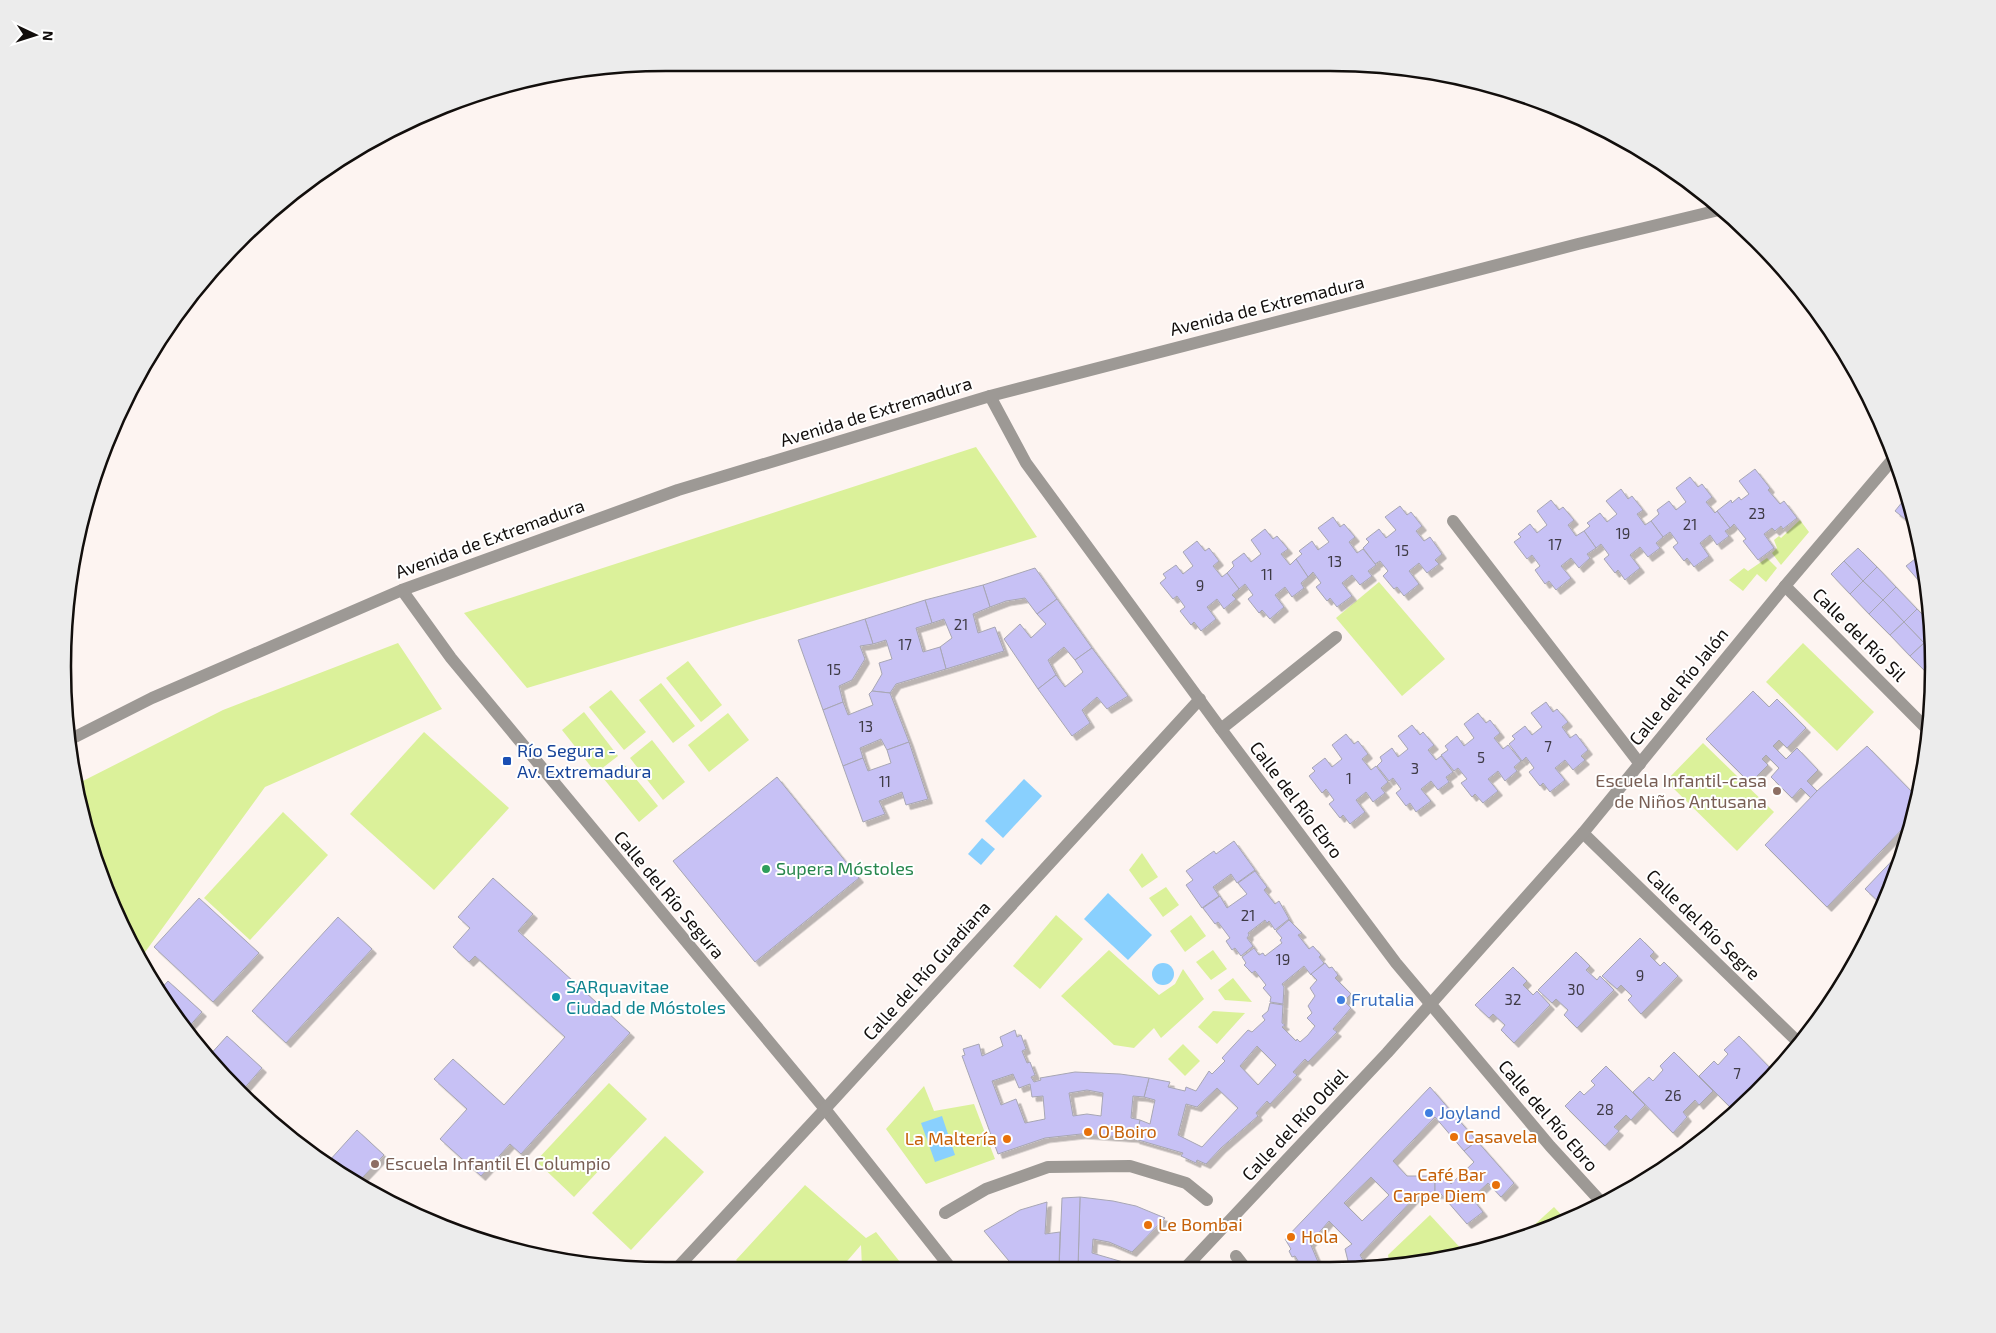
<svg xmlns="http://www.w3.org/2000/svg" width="1996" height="1333" viewBox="0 0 1996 1333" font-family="'Exo 2',sans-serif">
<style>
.green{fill:#dbf19a}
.water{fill:#89d0fe}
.building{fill:#c7c1f5;stroke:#a7a6b3;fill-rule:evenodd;filter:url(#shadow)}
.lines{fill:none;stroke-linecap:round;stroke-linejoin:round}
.minor{stroke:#9d9995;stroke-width:12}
.transit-dot{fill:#1a4fb4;stroke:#fff;stroke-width:2}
.education-dot{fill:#8d6e63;stroke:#fff;stroke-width:2}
.leisure-dot{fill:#2e9e5b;stroke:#fff;stroke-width:2}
.culture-dot{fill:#0f9aa8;stroke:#fff;stroke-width:2}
.shop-dot{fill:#3f7fe0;stroke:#fff;stroke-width:2}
.food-dot{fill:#e8710a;stroke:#fff;stroke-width:2}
.labels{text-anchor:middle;stroke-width:4;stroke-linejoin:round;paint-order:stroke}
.number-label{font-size:15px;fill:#3f3b46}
.street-label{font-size:18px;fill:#120e0c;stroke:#fff}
.transit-label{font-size:18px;fill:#164399;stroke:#fff;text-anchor:start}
.education-label{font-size:18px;fill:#785e54;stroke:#fff;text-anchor:end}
.leisure-label{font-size:18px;fill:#27864d;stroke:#fff;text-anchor:start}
.culture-label{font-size:18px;fill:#0d838f;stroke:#fff;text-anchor:start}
.shop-label{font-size:18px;fill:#366cbe;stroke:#fff;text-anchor:start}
.food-label{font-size:18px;fill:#c56008;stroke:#fff;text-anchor:start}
.rim{fill:none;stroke:#120e0c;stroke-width:2.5}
</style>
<defs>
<filter id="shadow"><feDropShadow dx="4.5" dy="4.5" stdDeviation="0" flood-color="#0004"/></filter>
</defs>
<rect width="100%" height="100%" fill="#fdf4f1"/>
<!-- green -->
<g class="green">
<path d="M976 447 1037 537 527 688 464 613Z"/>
<path d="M1800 520 1809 532 1781 565 1772 553 1777 548 1774 540 1779 536 1781 538Z"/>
<path d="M1767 558 1777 568 1766 582 1757 574 1743 591 1729 580 1744 568 1748 571Z"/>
<path d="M1379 582 1445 659 1402 696 1336 618Z"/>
<path d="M398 643 442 709 265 787 140 959 83 823 77 784 223 710Z"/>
<path d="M1803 643 1874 712 1837 751 1766 682Z"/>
<path d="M688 661 722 705 701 722 666 678Z"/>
<path d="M661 683 695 726 673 743 639 700Z"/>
<path d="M611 690 646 732 624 750 589 707Z"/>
<path d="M584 712 618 756 596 773 562 730Z"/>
<path d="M728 713 749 740 709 772 688 745Z"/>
<path d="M424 732 509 808 434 890 350 814Z"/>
<path d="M652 740 685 782 663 800 630 758Z"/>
<path d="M1703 743 1774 812 1737 851 1666 781Z"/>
<path d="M623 763 658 806 639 822 604 779Z"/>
<path d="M283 812 328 855 250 940 204 898Z"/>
<path d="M1142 853 1158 877 1142 888 1129 870Z"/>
<path d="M1166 887 1179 905 1163 917 1149 898Z"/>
<path d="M1056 915 1083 939 1040 989 1013 966Z"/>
<path d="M1191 915 1206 936 1185 952 1170 931Z"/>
<path d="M1109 950 1159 995 1175 984 1183 969 1204 999 1161 1038 1154 1028 1134 1048 1114 1045 1061 996Z"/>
<path d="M1213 950 1227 969 1211 980 1196 962Z"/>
<path d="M1233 978 1252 1002 1225 1000 1218 990Z"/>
<path d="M1213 1011 1245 1013 1217 1044 1198 1027Z"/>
<path d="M1183 1044 1200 1061 1185 1076 1168 1059Z"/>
<path d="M609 1083 647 1119 574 1197 536 1161Z"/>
<path d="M924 1086 934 1111 974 1104 995 1159 926 1184 886 1129Z"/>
<path d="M665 1136 704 1172 631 1250 592 1213Z"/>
<path d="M805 1185 866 1238 876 1232 904 1267H862L861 1245 842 1267 742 1266 736 1260Z"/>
<path d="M1554 1207 1566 1220 1521 1237Z"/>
<path d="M1430 1215 1465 1253 1390 1266 1388 1255Z"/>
</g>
<!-- water -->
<g class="water">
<path d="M1024 779 1042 796 1003 838 985 821Z"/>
<path d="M982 838 995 849 981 865 968 854Z"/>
<path d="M1108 893 1152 935 1128 960 1084 919Z"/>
<circle cx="1163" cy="974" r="11"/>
<path d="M942 1116 955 1155 935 1162 921 1123Z"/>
</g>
<!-- building -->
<g class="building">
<path d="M1755 469 1770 488 1768 490 1780 504 1784 501 1797 518 1783 529 1781 526 1775 531 1772 528 1764 534 1774 548 1758 560 1743 541 1746 539 1734 524 1730 528 1717 511 1731 500 1732 503 1739 497 1741 500 1749 494 1739 481Z"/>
<path d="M1690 477 1698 487 1702 484 1712 497 1706 502 1715 513 1717 511 1730 528 1725 531 1729 536 1717 545 1710 535 1700 543 1709 556 1694 567 1687 558 1684 561 1673 547 1678 543 1670 532 1663 537 1651 521 1659 514 1657 510 1669 501 1676 510 1686 502 1676 488Z"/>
<path d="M1621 489 1628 499 1632 496 1643 510 1637 514 1645 525 1651 521 1663 537 1656 543 1660 548 1648 557 1640 547 1630 555 1640 568 1625 580 1618 570 1615 573 1604 559 1609 555 1601 544 1596 548 1584 531 1590 526 1587 523 1600 513 1607 522 1617 514 1606 501Z"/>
<path d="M1907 496 1914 518 1910 523 1895 511Z"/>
<path d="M1551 500 1559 510 1563 507 1574 520 1568 525 1576 536 1584 531 1596 548 1587 554 1590 558 1579 568 1571 558 1561 566 1571 578 1556 590 1549 581 1545 584 1535 570 1540 566 1532 555 1527 559 1514 542 1521 537 1518 534 1530 524 1537 533 1547 525 1537 511Z"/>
<path d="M1400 506 1407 515 1411 512 1422 526 1416 531 1424 541 1430 537 1442 554 1435 560 1439 564 1427 573 1419 563 1409 571 1419 584 1404 596 1397 587 1394 589 1383 576 1388 571 1380 561 1375 564 1363 548 1369 542 1366 539 1379 529 1386 538 1396 530 1385 517Z"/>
<path d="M1333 517 1340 527 1344 524 1355 537 1349 542 1357 553 1363 549 1376 565 1368 571 1372 576 1360 585 1352 575 1342 583 1352 596 1337 607 1330 598 1327 601 1316 587 1321 583 1313 572 1308 577 1296 559 1302 554 1299 551 1312 541 1318 550 1329 542 1318 528Z"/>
<path d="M1265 529 1273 539 1277 536 1288 549 1281 554 1290 565 1296 559 1308 577 1301 583 1304 588 1292 597 1285 587 1275 595 1284 607 1270 619 1262 610 1259 613 1248 599 1253 595 1245 584 1239 589 1227 573 1234 566 1232 562 1244 553 1251 562 1261 554 1251 540Z"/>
<path d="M1197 541 1205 551 1209 548 1219 561 1213 566 1222 577 1227 573 1239 589 1232 595 1236 599 1224 609 1217 599 1207 607 1216 619 1201 631 1194 622 1191 625 1180 611 1185 607 1177 596 1173 599 1160 583 1166 578 1163 574 1176 565 1183 574 1193 566 1183 552Z"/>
<path d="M1858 548 1877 567 1863 581 1844 561Z"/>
<path d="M1920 555 1924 576 1919 581 1906 566Z"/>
<path d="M1844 561 1863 581 1850 594 1831 574Z"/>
<path d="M1877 567 1896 587 1883 600 1863 581Z"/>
<path d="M1035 568 1057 599 1037 614 1025 598 1006 601 990 607 983 585Z"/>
<path d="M1863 581 1883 600 1869 614 1850 594Z"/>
<path d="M983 585 990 607 973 614 978 633 995 627 1004 651 946 669 940 647 952 638 944 619 932 623 925 600Z"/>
<path d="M1896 587 1917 609 1904 622 1883 600Z"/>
<path d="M1057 599 1092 648 1075 660 1064 647 1048 660 1056 675 1038 689 1004 639 1020 624 1031 638 1046 624 1037 614Z"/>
<path d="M925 600 932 623 916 628 923 652 940 647 946 669 896 684 890 693 872 691 882 674 879 663 892 659 886 640 873 644 865 619Z"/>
<path d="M1883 600 1904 622 1890 635 1869 614Z"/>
<path d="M1917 609 1932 624V635L1924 643 1904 622Z"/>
<path d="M865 619 873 644 860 646 865 659 852 680 839 686 843 702 823 710 798 640Z"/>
<path d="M1904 622 1924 643 1910 656 1890 635Z"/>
<path d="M1932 635 1931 651 1924 643Z"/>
<path d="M1924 643 1931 651V677L1910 656Z"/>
<path d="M1092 648 1128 696 1107 709 1097 697 1082 710 1090 723 1072 736 1038 689 1056 675 1065 687 1083 672 1075 660Z"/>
<path d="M872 691 890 693 909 742 887 750 881 739 860 748 863 758 843 766 823 710 843 702 848 715 873 705 869 694Z"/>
<path d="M1753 691 1769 707 1777 699 1806 728 1787 748 1779 740 1773 746 1786 759 1797 748 1818 770 1807 781 1817 791 1811 798 1801 788 1792 798 1771 777 1779 768 1766 755 1762 759 1768 765 1750 783 1706 739Z"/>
<path d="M1546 702 1553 712 1557 709 1568 722 1562 727 1570 738 1576 734 1588 750 1581 756 1585 760 1573 770 1565 760 1555 768 1565 780 1550 792 1543 783 1540 786 1529 772 1534 768 1526 757 1522 761 1509 744 1515 739 1512 736 1525 726 1532 735 1542 727 1531 713Z"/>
<path d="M1478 713 1486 723 1490 720 1500 733 1494 738 1503 749 1508 745 1521 761 1514 767 1517 771 1505 781 1498 771 1488 779 1498 791 1483 803 1475 794 1472 797 1461 783 1467 779 1458 768 1454 771 1441 755 1448 750 1445 746 1457 736 1464 746 1474 738 1464 724Z"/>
<path d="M1412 725 1420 735 1423 732 1434 745 1428 750 1436 760 1441 756 1453 772 1446 777 1449 782 1438 790 1431 781 1421 789 1431 801 1416 812 1410 803 1406 806 1396 793 1401 789 1393 778 1389 781 1377 766 1382 761 1380 757 1392 748 1398 757 1408 749 1398 736Z"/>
<path d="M1346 734 1354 744 1358 741 1368 754 1362 759 1371 770 1376 766 1388 782 1381 788 1385 793 1373 802 1366 792 1356 800 1365 812 1350 824 1343 815 1340 818 1329 804 1334 800 1326 789 1322 793 1309 776 1315 771 1312 768 1325 758 1332 767 1342 759 1332 745Z"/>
<path d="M909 742 928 799 906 805 902 792 879 801 885 814 863 822 843 766 863 758 868 771 891 763 887 750Z"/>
<path d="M1867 746 1916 796 1911 820 1827 907 1765 845 1817 791Z"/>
<path d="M777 777 859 878 755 962 673 861Z"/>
<path d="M1234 841 1255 870 1237 883 1231 874 1213 887 1219 896 1202 908 1186 885 1193 880 1186 871 1214 851 1216 854Z"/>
<path d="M1905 847 1901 861 1882 905 1865 889Z"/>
<path d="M1255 871 1267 887 1264 890 1275 904 1279 901 1289 919 1275 930 1269 921 1267 923 1265 920 1248 933 1249 935 1247 938 1253 946 1241 956 1235 948 1232 950 1226 941 1230 938 1218 922 1215 924 1203 908 1220 896 1227 908 1247 894 1238 883Z"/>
<path d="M493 878 533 914 518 931 630 1033 521 1154 510 1144 481 1176 440 1139 467 1109 434 1079 453 1059 504 1105 565 1037 475 956 469 962 453 947 470 928 458 917Z"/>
<path d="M199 898 259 953 213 1002 154 947Z"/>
<path d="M338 917 372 949 286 1043 252 1011Z"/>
<path d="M1289 920 1302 933 1298 935 1309 949 1313 946 1321 955 1319 957 1324 963 1311 975 1304 966 1282 984 1284 987 1283 1004 1270 1002 1271 997 1263 988 1266 985 1255 971 1252 973 1244 965 1246 963 1242 957 1254 948 1259 955 1263 953 1265 956 1282 943 1280 940 1282 938 1276 931Z"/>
<path d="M1640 938 1654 952 1650 956 1660 966 1664 962 1678 976 1641 1014 1628 1000 1632 996 1621 985 1617 989 1602 976Z"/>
<path d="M1576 952 1590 966 1586 970 1597 980 1600 976 1614 990 1577 1028 1564 1015 1568 1010 1556 999 1552 1003 1538 990Z"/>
<path d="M1325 963 1329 968 1332 967 1338 975 1335 978 1351 994 1344 1001 1351 1008 1333 1029 1337 1032 1308 1062 1305 1059 1293 1072 1297 1075 1270 1104 1267 1101 1256 1113 1258 1116 1221 1148 1206 1164 1197 1160 1196 1163 1181 1156 1183 1153 1135 1139 1140 1120 1150 1124 1155 1100 1144 1097 1149 1078 1170 1082 1168 1087 1185 1091 1186 1087 1196 1091 1209 1071 1212 1074 1225 1061 1222 1058 1248 1030 1252 1032 1265 1020 1262 1016 1268 1011 1270 1003 1283 1005 1282 1023 1285 1025 1282 1027 1296 1041 1297 1039 1300 1042 1308 1035 1315 1026 1307 1018 1312 1013 1308 1006 1315 996 1310 988 1317 980 1311 974ZM1257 1046 1276 1065 1258 1085 1240 1066ZM1217 1088 1238 1108 1202 1147 1178 1135 1186 1104 1197 1107Z"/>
<path d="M1513 967 1527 981 1523 985 1533 995 1537 991 1550 1005 1514 1043 1501 1030 1505 1025 1493 1014 1489 1018 1475 1005Z"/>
<path d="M168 981 202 1012 185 1031 159 991Z"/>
<path d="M1015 1030 1017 1037 1021 1035 1026 1049 1022 1051 1027 1063 1030 1062 1035 1075 1031 1077 1034 1082 1041 1080 1040 1078 1075 1072 1120 1074 1149 1078 1144 1097 1133 1096 1131 1118 1140 1120 1136 1138 1081 1134 1045 1138 998 1154 962 1056 965 1055 963 1049 979 1044 982 1056 1003 1046 1000 1037ZM1013 1074 1019 1088 1030 1084 1032 1097 1043 1096 1045 1119 1025 1123 1016 1099 1001 1105 992 1081ZM1087 1090 1103 1093 1101 1116 1087 1114 1073 1116 1069 1093Z"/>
<path d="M227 1036 262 1068 241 1092 208 1057Z"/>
<path d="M1739 1036 1775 1073 1761 1086 1759 1084 1734 1111 1699 1076 1714 1061 1718 1065 1728 1054 1724 1050Z"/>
<path d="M1674 1052 1713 1091 1699 1105 1695 1100 1683 1112 1687 1117 1673 1133 1633 1092 1649 1077 1653 1081 1663 1070 1660 1066Z"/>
<path d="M1606 1066 1645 1105 1631 1120 1626 1115 1614 1127 1619 1131 1605 1146 1565 1106 1580 1091 1584 1095 1595 1085 1591 1081Z"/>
<path d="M1430 1087 1477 1141 1464 1151 1435 1117 1393 1161 1407 1176H1435V1194H1418L1360 1255 1366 1265 1354 1269H1350L1345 1249 1352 1244 1329 1221 1310 1243 1321 1269H1303L1295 1256 1292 1257 1289 1251 1291 1249 1285 1239ZM1371 1177 1389 1195 1362 1221 1344 1203Z"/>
<path d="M357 1130 384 1155 362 1178 375 1190 374 1191 329 1161Z"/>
<path d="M1477 1141 1514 1183 1501 1197 1488 1183 1472 1198 1483 1212 1467 1224 1441 1194H1435V1176L1446 1178 1451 1184 1474 1162 1464 1151Z"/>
<path d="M1080 1197 1113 1201 1136 1206 1165 1218 1132 1252 1109 1242 1093 1239 1092 1253 1123 1262 1117 1268H1078Z"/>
<path d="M1080 1197 1078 1268H1059L1062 1198Z"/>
<path d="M1047 1202 1045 1234 1060 1232 1059 1268 1014 1267 984 1231 1020 1210Z"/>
</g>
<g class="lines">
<!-- minor -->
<g class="minor">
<path d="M990 396 1026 463 1221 729 1396 963 1550 1146 1603 1204"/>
<path d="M1453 521 1640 764"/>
<path d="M1785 586 1929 731"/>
<path d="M402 590 451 658 825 1109 950 1267"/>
<path d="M1221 729 1336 637"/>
<path d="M69 740 152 698 402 590 678 490 990 396 1578 244 1723 209"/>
<path d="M1583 833 1799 1043"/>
<path d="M945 1213 986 1189 1048 1167 1130 1166 1186 1183 1207 1200"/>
<path d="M1236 1256 1246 1269"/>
<path d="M679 1266 825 1109 1200 699"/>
<path d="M1185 1268 1387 1053 1583 833 1785 586 1893 459"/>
</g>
</g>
<!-- markers -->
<rect class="transit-dot" x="502" y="756" width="10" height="10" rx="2.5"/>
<g class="education-dot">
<circle cx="1777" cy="791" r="5"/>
<circle cx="375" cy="1164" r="5"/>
</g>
<circle class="leisure-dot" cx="766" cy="869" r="5"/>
<circle class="culture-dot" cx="556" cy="997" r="5"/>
<g class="shop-dot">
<circle cx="1341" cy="1000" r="5"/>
<circle cx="1429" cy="1113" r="5"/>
</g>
<g class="food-dot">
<circle cx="1088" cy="1132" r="5"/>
<circle cx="1454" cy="1137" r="5"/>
<circle cx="1007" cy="1139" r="5"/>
<circle cx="1496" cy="1185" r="5"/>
<circle cx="1148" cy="1225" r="5"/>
<circle cx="1291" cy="1237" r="5"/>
</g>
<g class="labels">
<!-- number labels -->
<g class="number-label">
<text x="1757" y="519">23</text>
<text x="1690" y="530">21</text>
<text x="1623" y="539">19</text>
<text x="1555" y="550">17</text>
<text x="1402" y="556">15</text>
<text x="1335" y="567">13</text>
<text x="1267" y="580">11</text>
<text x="1200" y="591">9</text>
<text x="961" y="630">21</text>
<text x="905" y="650">17</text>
<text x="834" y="675">15</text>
<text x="866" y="732">13</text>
<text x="1548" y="752">7</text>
<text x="1481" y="763">5</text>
<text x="1415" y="774">3</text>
<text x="1349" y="784">1</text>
<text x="885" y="787">11</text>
<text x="1248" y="921">21</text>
<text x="1283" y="965">19</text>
<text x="1640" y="981">9</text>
<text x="1576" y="995">30</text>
<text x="1513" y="1005">32</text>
<text x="1737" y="1079">7</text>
<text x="1673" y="1101">26</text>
<text x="1605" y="1115">28</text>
</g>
<!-- street labels -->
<g class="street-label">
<text transform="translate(1267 306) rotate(-14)" y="6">Avenida de Extremadura</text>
<text transform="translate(876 412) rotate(-17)" y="6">Avenida de Extremadura</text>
<text transform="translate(490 539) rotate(-20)" y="6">Avenida de Extremadura</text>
<text transform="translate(1859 635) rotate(45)" y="6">Calle del Río Sil</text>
<text transform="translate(1679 687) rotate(-51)" y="6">Calle del Río Jalón</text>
<text transform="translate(1296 800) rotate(53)" y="6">Calle del Río Ebro</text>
<text transform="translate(669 895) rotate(50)" y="6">Calle del Río Segura</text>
<text transform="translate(1703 925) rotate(44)" y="6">Calle del Río Segre</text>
<text transform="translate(927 971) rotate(-48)" y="6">Calle del Río Guadiana</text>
<text transform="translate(1548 1116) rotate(49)" y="6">Calle del Río Ebro</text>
<text transform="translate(1295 1125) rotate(-47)" y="6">Calle del Río Odiel</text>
</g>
<!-- transit labels -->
<g class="transit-label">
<text x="517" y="757">Río Segura -<tspan x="517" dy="21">Av. Extremadura</tspan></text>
</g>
<!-- education labels -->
<g class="education-label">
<text x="1767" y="787">Escuela Infantil-casa<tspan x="1767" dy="21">de Niños Antusana</tspan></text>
<text x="385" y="1170" text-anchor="start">Escuela Infantil El Columpio</text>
</g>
<!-- leisure labels -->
<g class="leisure-label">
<text x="776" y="875">Supera Móstoles</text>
</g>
<!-- culture labels -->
<g class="culture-label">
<text x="566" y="993">SARquavitae<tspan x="566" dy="21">Ciudad de Móstoles</tspan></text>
</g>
<!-- shop labels -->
<g class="shop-label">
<text x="1351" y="1006">Frutalia</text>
<text x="1439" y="1119">Joyland</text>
</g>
<!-- food labels -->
<g class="food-label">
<text x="1098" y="1138">O'Boiro</text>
<text x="1464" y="1143">Casavela</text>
<text x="997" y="1145" text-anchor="end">La Maltería</text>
<text x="1486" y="1181" text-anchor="end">Café Bar<tspan x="1486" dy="21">Carpe Diem</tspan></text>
<text x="1158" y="1231">Le Bombai</text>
<text x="1301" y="1243">Hola</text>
</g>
</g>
<!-- crop -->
<path d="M0 0H1996V1333H0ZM666 71H1330A595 595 0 0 1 1925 666V667A595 595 0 0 1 1330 1262H666A595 595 0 0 1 71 667V666A595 595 0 0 1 666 71Z" fill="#ececec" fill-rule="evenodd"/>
<path class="rim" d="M666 71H1330A595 595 0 0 1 1925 666V667A595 595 0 0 1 1330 1262H666A595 595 0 0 1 71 667V666A595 595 0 0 1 666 71Z"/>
<!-- north arrow -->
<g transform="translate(35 35) rotate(94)" stroke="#ffffff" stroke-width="4" paint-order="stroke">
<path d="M0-4L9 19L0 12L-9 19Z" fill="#120e0c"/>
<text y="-8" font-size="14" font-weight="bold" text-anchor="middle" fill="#120e0c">N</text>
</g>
</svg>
